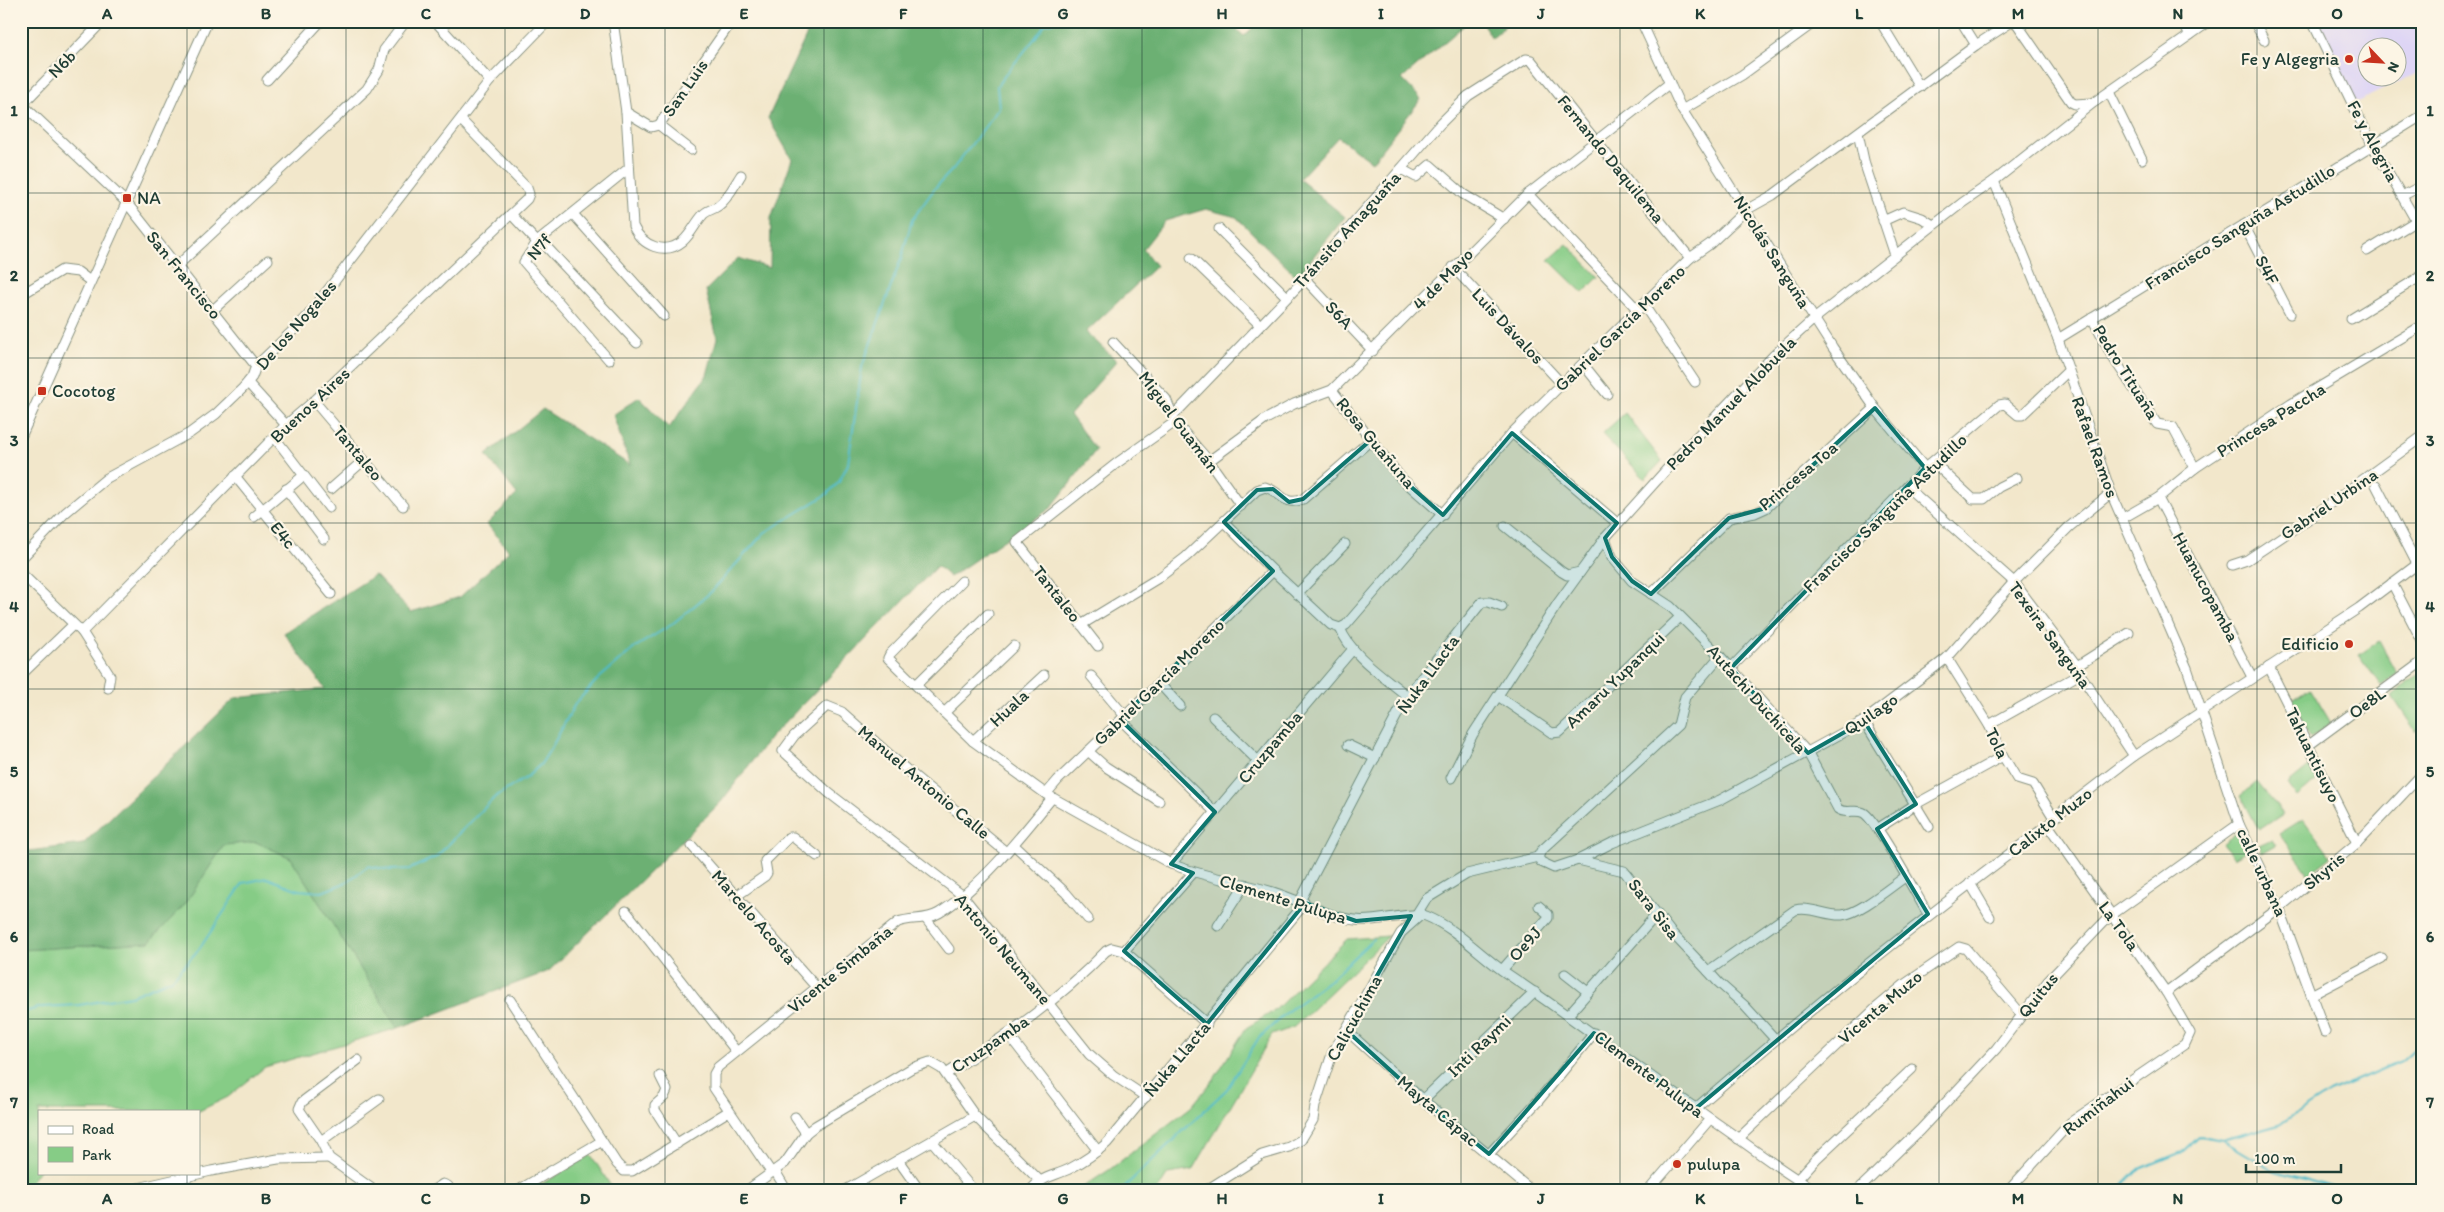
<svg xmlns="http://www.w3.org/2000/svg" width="2444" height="1212" viewBox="0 0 2444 1212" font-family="Itim,sans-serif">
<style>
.built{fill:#ded5f5;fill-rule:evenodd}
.green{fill:#86cc86;stroke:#52845d}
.forest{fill:#6cb073;stroke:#467654}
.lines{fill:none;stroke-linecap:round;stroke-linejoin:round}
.stream{stroke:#4fbbc9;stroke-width:2}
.minor-casing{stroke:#889280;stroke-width:11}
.minor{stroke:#fff;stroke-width:9}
.marked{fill:#0f766e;fill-opacity:0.2;stroke:#0f766e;stroke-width:4;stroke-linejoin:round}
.grid{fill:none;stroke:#1f3d34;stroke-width:1;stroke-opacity:0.55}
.poi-dot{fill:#c8321e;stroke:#fcf5e5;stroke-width:2}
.labels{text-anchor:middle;stroke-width:4.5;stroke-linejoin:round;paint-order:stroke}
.poi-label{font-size:18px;fill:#1f3d34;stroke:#fcf5e5;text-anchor:start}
.street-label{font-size:18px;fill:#1f3d34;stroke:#fcf5e5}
.neatline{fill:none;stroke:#1f3d34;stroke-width:2}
.grid-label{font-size:16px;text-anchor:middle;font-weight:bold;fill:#1f3d34}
</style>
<rect width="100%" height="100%" fill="#fcf5e5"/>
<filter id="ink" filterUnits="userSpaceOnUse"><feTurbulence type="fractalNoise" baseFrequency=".02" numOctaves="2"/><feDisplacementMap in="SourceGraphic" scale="10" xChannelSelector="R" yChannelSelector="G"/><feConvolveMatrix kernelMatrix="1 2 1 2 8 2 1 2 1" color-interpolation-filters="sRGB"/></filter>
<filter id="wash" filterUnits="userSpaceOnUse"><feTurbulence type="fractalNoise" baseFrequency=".0096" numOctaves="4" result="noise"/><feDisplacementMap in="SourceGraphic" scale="20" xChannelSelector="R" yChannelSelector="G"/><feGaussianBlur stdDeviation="1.12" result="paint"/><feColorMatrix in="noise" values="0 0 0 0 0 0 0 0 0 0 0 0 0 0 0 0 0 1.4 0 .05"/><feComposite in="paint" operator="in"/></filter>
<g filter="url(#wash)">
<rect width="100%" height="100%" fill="#f2e7cb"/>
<!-- built -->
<path class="built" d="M2313 21H2415L2423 37V70L2353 104ZM2366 48H2396V78H2366Z"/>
<!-- green -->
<g class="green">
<path d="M1567 244 1599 277 1583 293 1549 260Z"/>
<path d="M1625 413 1662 461 1645 479 1602 434Z"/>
<path d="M2379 641 2397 674 2381 686 2359 655Z"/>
<path d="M2423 670V725L2416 732 2392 696Z"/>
<path d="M2310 688 2331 723 2311 738 2291 700Z"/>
<path d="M2310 766 2318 779 2297 797 2288 784Z"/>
<path d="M2257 782 2283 814 2259 830 2241 796Z"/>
<path d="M2303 819 2331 857 2309 874 2279 834Z"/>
<path d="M2239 831 2248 850 2234 858 2222 844Z"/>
<path d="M2272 839 2276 845 2262 853 2259 845Z"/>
<path d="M256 842 291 858 398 1028 265 1067 228 1097 199 1111H39V1170L24 1191H21V950L149 942 185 904 224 845Z"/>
<path d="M1389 936 1294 1027 1272 1035 1193 1170 1168 1174 1157 1191H1077L1109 1170 1191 1107 1214 1079 1246 1028 1274 1011 1347 939Z"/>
<path d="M591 1155 614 1191H530Z"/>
</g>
<!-- forest -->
<g class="forest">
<path d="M813 21H871L887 31 892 21H1227L1244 36 1260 21H1469L1402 79 1421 99 1372 162 1338 137 1299 179 1345 217 1297 277 1236 217 1206 209 1165 221 1143 249 1156 266 1086 332 1117 361 1070 415 1096 450 1051 508 950 577 937 566 769 739 721 802 549 971 398 1028 291 858 256 842 224 845 185 904 149 942 21 950V852L83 844 235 698 325 689 284 633 375 575 411 612 460 597 509 551 487 524 517 494 486 455 543 409 630 465 613 415 639 397 669 428 707 375 717 338 706 290 738 258 770 268 771 218 792 159 768 118Z"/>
<path d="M1481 21H1510L1492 38Z"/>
</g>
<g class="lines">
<!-- stream -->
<g class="stream">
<path d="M21 1013 42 1007 79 1005 131 996 172 979 200 948 243 883 267 878 299 890 322 892 347 882 368 866 391 870 410 869 436 857 495 797 527 777 541 764 554 743 575 704 598 679 637 646 671 625 711 592 764 533 826 495 839 482 848 464 862 367 902 256 912 220 935 188 953 169 999 108 997 86C1012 64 1031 46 1045 24L1056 21"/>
<path d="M2224 1141 2273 1170 2345 1191"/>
<path d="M1120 1191 1227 1089 1258 1039 1288 1011 1330 980 1373 939"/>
<path d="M2117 1191 2137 1170 2182 1152 2199 1136 2222 1140 2280 1124 2329 1092 2401 1061 2423 1041"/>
</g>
</g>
</g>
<g filter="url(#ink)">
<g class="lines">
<!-- minor casing -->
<g class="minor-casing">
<g id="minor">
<path d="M435 21 490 81"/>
<path d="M613 21 626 112 633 226C642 246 665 256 683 241 691 234 695 224 702 216 706 210 713 210 718 206 728 199 735 184 741 175"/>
<path d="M1641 21 1682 110 1764 240 1833 348 1875 408 1925 468"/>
<path d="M1961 21 1976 45"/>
<path d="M2015 21 2071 102 2075 104 2092 103"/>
<path d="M2181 21 2190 35"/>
<path d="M2254 21 2264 40"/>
<path d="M2312 21 2373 146 2423 233"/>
<path d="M1881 23 1920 87"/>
<path d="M267 80 321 21"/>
<path d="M2109 92 2142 159"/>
<path d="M23 105 126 202 256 366"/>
<path d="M21 106 103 21"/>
<path d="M1682 110 1742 75 1816 21"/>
<path d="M626 112 651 127 659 125 732 21"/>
<path d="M659 125 691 150"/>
<path d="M1858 133 1865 165 1895 255"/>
<path d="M1401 169 1416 177 1430 165 1463 194 1504 219"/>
<path d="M1994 181 2058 339 2111 493 2187 668 2239 824 2279 908 2325 1032"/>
<path d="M1528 194 1638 310"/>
<path d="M2402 196 2423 185"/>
<path d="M511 214 537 242"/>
<path d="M573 214 664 316"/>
<path d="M1883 221 1903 212 1922 218 1933 225"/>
<path d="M2244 225 2290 314"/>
<path d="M1219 229 1287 297"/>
<path d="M540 240 637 343"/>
<path d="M2367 251 2416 221"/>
<path d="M1191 258 1260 325"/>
<path d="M177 266 367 89 379 70 384 50 406 21"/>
<path d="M1453 267 1562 384"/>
<path d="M1305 279 1373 351"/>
<path d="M21 295 62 270 78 272 90 281"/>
<path d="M1643 304 1695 382"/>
<path d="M213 310 268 260"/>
<path d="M2092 318 2112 356 2157 424 2173 427 2195 468"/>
<path d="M2351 319 2423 275"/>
<path d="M2058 339 2423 115"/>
<path d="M1113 342 1166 399 1175 422 1209 461 1241 506"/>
<path d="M609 360 524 262 537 242 629 168"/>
<path d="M1583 364 1607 394"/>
<path d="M248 383 286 425"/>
<path d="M1332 390 1401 478 1443 515"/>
<path d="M314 401 403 506"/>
<path d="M1173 416 1305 279 1440 124 1468 96 1526 59 1531 60 1690 258"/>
<path d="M1512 433 1617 523"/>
<path d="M21 437 208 21"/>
<path d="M275 438 329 508"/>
<path d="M1209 461 1266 419 1294 404 1332 390 1528 194 1670 83"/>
<path d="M1933 462 1973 499H1984L1999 487 2017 478"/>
<path d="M235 476 331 594"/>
<path d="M2376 485 2417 564"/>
<path d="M1907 487 2014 582 2077 666 2080 674 2134 756"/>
<path d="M286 489 324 539"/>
<path d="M331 489 364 460"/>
<path d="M2158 498 2252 677"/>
<path d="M254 517 303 476"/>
<path d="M2123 518 2158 498 2195 468 2291 404 2423 325"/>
<path d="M1224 522 1273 571 1331 625 1340 628 1346 625 1512 433 1690 258 1710 244 1746 210 1773 195 1976 45 2013 21"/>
<path d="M1505 526 1562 572 1567 575 1580 572"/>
<path d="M1605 538 1612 557 1632 581 1670 606 1720 656 1808 753 1838 809C1846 815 1856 808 1864 813 1877 821 1917 896 1928 914"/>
<path d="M21 559 65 513 107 478 190 433 216 414 243 388 252 377 256 366 306 318 490 81 548 21"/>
<path d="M2232 565 2247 560 2313 516 2423 436"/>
<path d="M21 573 82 632 286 425 314 401 527 199 529 194 527 188 461 120"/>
<path d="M962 581 890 654 888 658 973 741 1046 794 1171 864C1204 877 1239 882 1273 892 1300 900 1327 917 1355 920 1374 923 1414 911 1426 916 1456 928 1480 955 1506 973 1581 1023 1651 1078 1725 1129 1755 1150 1784 1173 1816 1191"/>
<path d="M2392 583 2423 643"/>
<path d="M1297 594 1345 544"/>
<path d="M1651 594 1729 518 1755 513 1766 508 1875 408"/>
<path d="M1081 625 1160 577 1186 557 1257 490 1265 487C1282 492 1284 507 1303 499L1372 439"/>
<path d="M1340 628C1351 656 1385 677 1407 696"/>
<path d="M82 632 110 676 108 688"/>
<path d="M1098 646 1017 542 1117 463 1175 422"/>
<path d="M1947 658 1989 725 2003 756 2017 779 2033 784 2054 818"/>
<path d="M2077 666 2129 633"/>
<path d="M2269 667 2357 843"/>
<path d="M1731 668 1925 468 1999 405 2005 404 2018 415H2022L2068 371"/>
<path d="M21 675 73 625"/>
<path d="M1091 676 1124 715 1126 725 1215 812"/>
<path d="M1159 683 1180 706"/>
<path d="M916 685 988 614"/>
<path d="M1498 696 1552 733 1560 732 1680 617"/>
<path d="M944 713 1014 646"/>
<path d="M1213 717 1258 761"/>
<path d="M1864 721 1929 827"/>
<path d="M1989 725 2080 674"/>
<path d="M973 741 1044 675"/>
<path d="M1348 745 1375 758"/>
<path d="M2309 745 2423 661"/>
<path d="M1088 751 1106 767 1159 801"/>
<path d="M1451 778 1473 734 1558 603 1605 538 1685 449 1774 355 1814 319 1962 203 1994 181 2093 103 2210 21"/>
<path d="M1046 794 1058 780 1171 672 1273 571"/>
<path d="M1877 829 1916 804 2003 756"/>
<path d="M1014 845 1066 893 1088 919"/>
<path d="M692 846 817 988"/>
<path d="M1006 852 907 770 842 712 827 706 794 736 783 751 829 793 962 895 1089 1054 1113 1075 1146 1097"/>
<path d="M1538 857 1541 851 1678 725 1685 697 1720 656"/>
<path d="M1538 857 1541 862 1554 868 1578 860 1624 871 1670 931 1708 971"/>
<path d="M1578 860 1612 843 1720 800 1864 721 1947 658 2014 582 2069 527 2111 493"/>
<path d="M1171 864 1353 649"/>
<path d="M1970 883 1990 917"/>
<path d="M735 897 765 876 767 873 765 861 789 837H793L817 856"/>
<path d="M1300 901 1407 696 1482 602H1489L1502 607"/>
<path d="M626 911 736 1051"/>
<path d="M1416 915 1426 899 1467 874 1538 857"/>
<path d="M926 919 949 949"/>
<path d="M1218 926 1245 884"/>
<path d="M1124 951 1207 1024"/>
<path d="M1502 970 1548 918V914L1539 906"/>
<path d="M1565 974 1588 992"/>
<path d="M2166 992 2279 908 2357 843 2423 773"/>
<path d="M2311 995 2382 958"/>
<path d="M510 1000 617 1164 624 1171H632L729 1111"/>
<path d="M1568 1015 1657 914"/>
<path d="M1346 1030 1423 1100 1532 1191"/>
<path d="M1008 1034 1098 1151"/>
<path d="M1775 1039 1744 1005 1718 982 1708 971 1795 910C1811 906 1826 916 1842 915 1860 913 1889 888 1905 877"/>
<path d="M358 1060 302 1102 299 1109 321 1141 329 1158 375 1191"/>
<path d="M946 1074C1006 1036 1057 1002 1106 951L1112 948 1124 951 1193 873"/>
<path d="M660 1076 667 1090 664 1097 655 1105V1110L677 1144"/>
<path d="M1423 1100 1535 992"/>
<path d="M1695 1109C1809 1009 1927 915 2048 825L2061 812 2134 756 2359 608 2423 560"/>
<path d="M795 1117 806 1133"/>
<path d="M1738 1139 1875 1009 1905 984 1959 947 1966 949 2022 1015"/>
<path d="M321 1141 379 1099"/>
<path d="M932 1141 974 1191"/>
<path d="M1489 1154 1539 1100 1594 1033"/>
<path d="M898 1160 920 1191"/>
<path d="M775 1171 787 1191"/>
<path d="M771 1172 714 1088V1074L718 1067 898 922C912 917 926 921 939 913 979 889 1023 834 1052 798"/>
<path d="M1797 1180 1816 1159 1912 1069"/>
<path d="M125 1191 211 1171 278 1159 329 1158"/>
<path d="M432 1191 443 1184 448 1186 450 1191"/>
<path d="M517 1191 602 1141"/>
<path d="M746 1191 785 1163 806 1133 815 1126 912 1068 930 1062 942 1069 975 1116 1039 1180"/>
<path d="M844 1191 975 1116"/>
<path d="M1030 1191C1043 1175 1054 1177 1071 1168 1084 1161 1096 1153 1107 1143L1305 903"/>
<path d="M1205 1191 1262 1155 1289 1147 1301 1140 1313 1120 1315 1106 1332 1054 1401 933 1421 915"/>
<path d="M1648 1191 1710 1119"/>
<path d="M1857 1191 1920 1130 1996 1049 2048 981 2110 916 2239 824"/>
<path d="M2008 1191 2071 1122 2185 1044 2190 1033 2166 992 2048 825"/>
</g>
</g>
<!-- minor -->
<use href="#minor" class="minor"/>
</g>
</g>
<!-- marked area -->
<path class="marked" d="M1875 408 1925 468 1731 668 1808 753 1864 721 1916 804 1877 829 1928 914 1695 1109 1594 1033 1489 1154 1423 1100 1346 1030 1411 916 1356 921 1305 903 1207 1024 1124 951 1193 873 1171 864 1215 812 1126 725 1124 715 1273 571 1224 522 1257 490 1273 489 1289 502 1303 499 1372 439 1401 478 1443 515 1512 433 1617 523 1605 538 1612 557 1632 581 1651 594 1729 518 1766 508Z"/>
<!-- grid -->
<path class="grid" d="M187 21V1111M346 21V1191M505 21V1191M665 21V1191M824 21V1191M983 21V1191M1142 21V1191M1302 21V1191M1461 21V1191M1620 21V1191M1779 21V1191M1939 21V1191M2098 21V1191M2257 21V1191M21 193H2423M21 358H2423M21 523H2423M21 689H2423M21 854H2423M21 1019H2423M187 1173V1191"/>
<!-- markers -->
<g class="poi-dot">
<circle cx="2349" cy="59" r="5"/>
<rect x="122" y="193" width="10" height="10" rx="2.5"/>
<rect x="37" y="386" width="10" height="10" rx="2.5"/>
<circle cx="2349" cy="644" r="5"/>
<circle cx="1677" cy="1164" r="5"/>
</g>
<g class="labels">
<!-- poi labels -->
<g class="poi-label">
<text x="2339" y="65" text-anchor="end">Fe y Algegria</text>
<text x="137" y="204">NA</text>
<text x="52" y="397">Cocotog</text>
<text x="2339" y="650" text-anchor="end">Edificio</text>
<text x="1687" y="1170">pulupa</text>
</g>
<!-- street labels -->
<g class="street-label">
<text transform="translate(62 64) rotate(-46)" y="6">N6b</text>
<text transform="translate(685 88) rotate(-55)" y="6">San Luis</text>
<text transform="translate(2373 141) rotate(62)" y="6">Fe y Alegria</text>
<text transform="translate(1611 159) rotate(51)" y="6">Fernando Daquilema</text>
<text transform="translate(2240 227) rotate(-32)" y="6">Francisco Sanguña Astudillo</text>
<text transform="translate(1347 230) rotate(-48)" y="6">Tránsito Amaguaña</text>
<text transform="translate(539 247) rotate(-50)" y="6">N7f</text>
<text transform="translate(1772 252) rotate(58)" y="6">Nicolás Sanguña</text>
<text transform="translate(2267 270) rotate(62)" y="6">S4F</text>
<text transform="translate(184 275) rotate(51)" y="6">San Francisco</text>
<text transform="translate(1443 279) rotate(-46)" y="6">4 de Mayo</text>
<text transform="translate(1339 315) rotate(47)" y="6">S6A</text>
<text transform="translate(296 325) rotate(-49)" y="6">De los Nogales</text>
<text transform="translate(1508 326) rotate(47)" y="6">Luis Dávalos</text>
<text transform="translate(1620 328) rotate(-44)" y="6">Gabriel García Moreno</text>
<text transform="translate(2126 372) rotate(58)" y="6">Pedro Tituaña</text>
<text transform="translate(1731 403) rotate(-46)" y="6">Pedro Manuel Alobuela</text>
<text transform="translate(310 405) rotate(-43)" y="6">Buenos Aires</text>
<text transform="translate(2271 420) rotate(-32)" y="6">Princesa Paccha</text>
<text transform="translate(1179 422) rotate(53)" y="6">Miguel Guamán</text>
<text transform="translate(1376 443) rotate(50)" y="6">Rosa Guañuna</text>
<text transform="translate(2095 447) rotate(70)" y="6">Rafael Ramos</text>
<text transform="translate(358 453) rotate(50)" y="6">Tantaleo</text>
<text transform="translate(1798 476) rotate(-40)" y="6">Princesa Toa</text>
<text transform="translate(2329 504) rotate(-34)" y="6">Gabriel Urbina</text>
<text transform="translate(1885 513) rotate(-44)" y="6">Francisco Sanguña Astudillo</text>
<text transform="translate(283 535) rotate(51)" y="6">E4c</text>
<text transform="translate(2206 587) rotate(62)" y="6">Huanucopamba</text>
<text transform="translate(1057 594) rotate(52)" y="6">Tantaleo</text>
<text transform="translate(2050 635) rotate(54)" y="6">Texeira Sanguña</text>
<text transform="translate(1428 674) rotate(-54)" y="6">Ñuka Llacta</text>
<text transform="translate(1615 680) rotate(-44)" y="6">Amaru Yupanqui</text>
<text transform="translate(1159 682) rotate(-44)" y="6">Gabriel García Moreno</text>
<text transform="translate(1757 699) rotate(48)" y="6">Autachi Duchicela</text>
<text transform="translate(2367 703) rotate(-36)" y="6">Oe8L</text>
<text transform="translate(1009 708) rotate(-43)" y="6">Huala</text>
<text transform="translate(1871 714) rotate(-34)" y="6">Quilago</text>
<text transform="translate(1997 743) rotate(64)" y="6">Tola</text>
<text transform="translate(1270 747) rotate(-50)" y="6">Cruzpamba</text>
<text transform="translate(2313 755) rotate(64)" y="6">Tahuantisuyo</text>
<text transform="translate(924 782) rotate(40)" y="6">Manuel Antonio Calle</text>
<text transform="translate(2050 822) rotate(-38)" y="6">Calixto Muzo</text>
<text transform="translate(2324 871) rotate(-40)" y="6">Shyris</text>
<text transform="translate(2262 872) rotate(65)" y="6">calle urbana</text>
<text transform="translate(1283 899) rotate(17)" y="6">Clemente Pulupa</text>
<text transform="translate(1654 909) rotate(52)" y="6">Sara Sisa</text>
<text transform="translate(754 917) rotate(49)" y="6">Marcelo Acosta</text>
<text transform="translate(2119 926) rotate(54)" y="6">La Tola</text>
<text transform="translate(1525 944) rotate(-48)" y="6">Oe9J</text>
<text transform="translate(1003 949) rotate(50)" y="6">Antonio Neumane</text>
<text transform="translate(840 969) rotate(-39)" y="6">Vicente Simbaña</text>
<text transform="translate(2038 995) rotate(-51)" y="6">Quitus</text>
<text transform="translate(1880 1007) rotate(-40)" y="6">Vicenta Muzo</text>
<text transform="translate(1354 1018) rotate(-61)" y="6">Calicuchima</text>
<text transform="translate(990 1044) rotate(-34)" y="6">Cruzpamba</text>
<text transform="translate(1479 1046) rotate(-44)" y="6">Inti Raymi</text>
<text transform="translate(1177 1059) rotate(-50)" y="6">Ñuka Llacta</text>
<text transform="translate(1649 1074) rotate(37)" y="6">Clemente Pulupa</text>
<text transform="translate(2098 1106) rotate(-37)" y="6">Rumiñahui</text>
<text transform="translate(1438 1111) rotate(40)" y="6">Mayta Cápac</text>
</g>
</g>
<!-- margin -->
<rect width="2444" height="1212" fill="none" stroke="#fcf5e5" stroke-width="55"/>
<!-- legend -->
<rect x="38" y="1110" width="162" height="65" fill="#fcf5e5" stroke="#a4ab9e"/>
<rect x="48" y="1126" width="25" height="8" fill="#ffffff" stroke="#a4ab9e"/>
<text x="82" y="1134" font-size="15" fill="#1f3d34">Road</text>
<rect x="48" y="1147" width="25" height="15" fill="#86cc86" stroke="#a4ab9e"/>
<text x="82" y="1160" font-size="15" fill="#1f3d34">Park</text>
<!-- north arrow -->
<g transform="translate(2382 62) rotate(115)"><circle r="24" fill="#fcf5e5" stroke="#a4ab9e"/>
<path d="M0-4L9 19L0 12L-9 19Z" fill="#c8321e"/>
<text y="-8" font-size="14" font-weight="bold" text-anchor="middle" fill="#1f3d34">N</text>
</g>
<!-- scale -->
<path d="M2246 1164v8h95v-8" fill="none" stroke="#1f3d34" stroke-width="2.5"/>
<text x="2254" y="1164" font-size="15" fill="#1f3d34" stroke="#fcf5e5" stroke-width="4" paint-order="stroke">100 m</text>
<rect x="28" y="28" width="2388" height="1156" class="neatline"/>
<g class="grid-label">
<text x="107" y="19">A</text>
<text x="266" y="19">B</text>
<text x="426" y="19">C</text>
<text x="585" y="19">D</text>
<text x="744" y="19">E</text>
<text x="903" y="19">F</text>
<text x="1063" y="19">G</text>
<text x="1222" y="19">H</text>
<text x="1381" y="19">I</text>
<text x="1541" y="19">J</text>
<text x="1700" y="19">K</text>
<text x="1859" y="19">L</text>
<text x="2018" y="19">M</text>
<text x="2178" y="19">N</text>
<text x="2337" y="19">O</text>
<text x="14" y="116">1</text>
<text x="2430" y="116">1</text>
<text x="14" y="281">2</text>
<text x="2430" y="281">2</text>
<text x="14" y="446">3</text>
<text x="2430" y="446">3</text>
<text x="14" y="612">4</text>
<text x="2430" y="612">4</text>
<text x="14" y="777">5</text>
<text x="2430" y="777">5</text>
<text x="14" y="942">6</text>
<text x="2430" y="942">6</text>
<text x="14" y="1108">7</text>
<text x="2430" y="1108">7</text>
<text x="107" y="1204">A</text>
<text x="266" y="1204">B</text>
<text x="426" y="1204">C</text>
<text x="585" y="1204">D</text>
<text x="744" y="1204">E</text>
<text x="903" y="1204">F</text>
<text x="1063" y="1204">G</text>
<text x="1222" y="1204">H</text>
<text x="1381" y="1204">I</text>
<text x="1541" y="1204">J</text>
<text x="1700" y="1204">K</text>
<text x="1859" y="1204">L</text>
<text x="2018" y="1204">M</text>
<text x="2178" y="1204">N</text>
<text x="2337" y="1204">O</text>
</g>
</svg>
